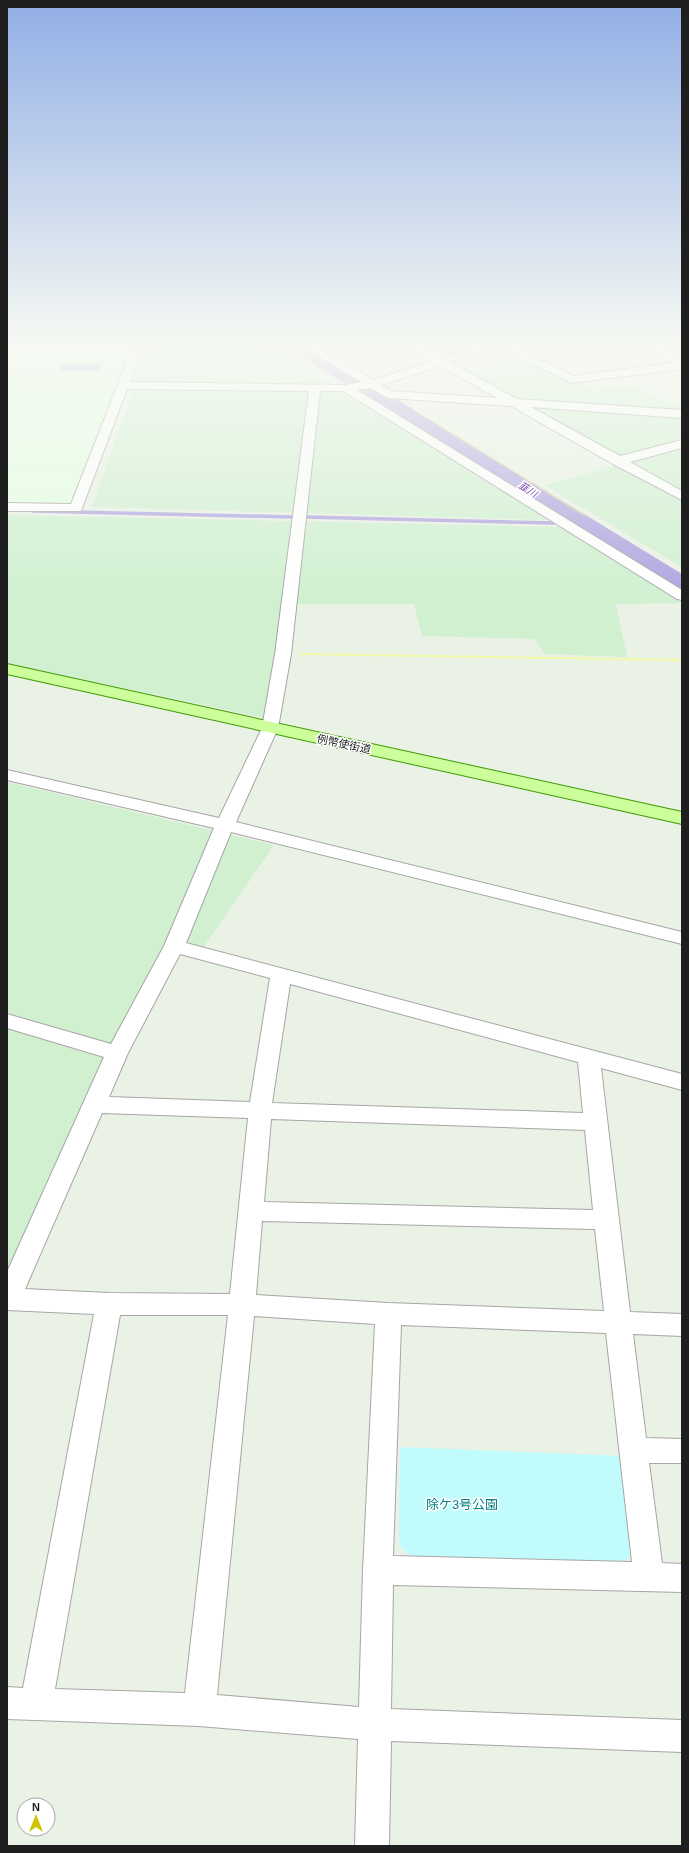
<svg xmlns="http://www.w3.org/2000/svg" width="689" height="1853" viewBox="0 0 689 1853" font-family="Helvetica,'Noto Sans JP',sans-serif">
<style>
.education{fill:#e2ffe0}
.farmland{fill:#d0f0d0}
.park{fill:#c1fbfc}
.water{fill:#aea4e0}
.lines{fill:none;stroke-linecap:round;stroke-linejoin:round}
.stream{stroke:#aea4e0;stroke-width:3.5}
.river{fill:#aea4e0;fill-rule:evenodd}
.minor-casing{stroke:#a6a6a6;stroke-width:2}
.major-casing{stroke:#3c9b00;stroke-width:2}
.path-far1{stroke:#f8ff68;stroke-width:1.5;stroke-dasharray:1 1;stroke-linecap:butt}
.path{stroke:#f8ff68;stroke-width:2;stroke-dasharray:1.5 1.5;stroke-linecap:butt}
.minor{fill:#fff;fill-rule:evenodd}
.major{fill:#ccff9c;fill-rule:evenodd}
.labels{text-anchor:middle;stroke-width:3;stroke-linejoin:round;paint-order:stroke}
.far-water-label{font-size:10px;font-style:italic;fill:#7746b5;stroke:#fff}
.street-label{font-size:11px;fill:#1f1f1f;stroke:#fff}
.near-park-label{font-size:13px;fill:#068185;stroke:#fff}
</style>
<rect width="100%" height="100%" fill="#eaf1e5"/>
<!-- education -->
<path class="education" d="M7 343H133L73 504H7Z"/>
<!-- farmland -->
<g class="farmland">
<path d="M149 343H262L548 520 92 507Z"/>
<path d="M529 360 594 391 632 386 669 404H682V494L469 375Z"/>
<path d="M617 465 682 501V567L544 485Z"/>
<path d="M7 515 563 527 681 603 616 604 627 657 545 654 534 639 422 636 414 604H295L264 718 7 663Z"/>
<path d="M7 782 274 845 203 948 166 941 7 1272Z"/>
</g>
<!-- park -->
<path class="park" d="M400 1447 623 1456 633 1555 623 1562 411 1557 399 1545Z"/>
<!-- water -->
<path class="water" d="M62 363H102L99 371H59Z"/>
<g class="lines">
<!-- stream -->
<g class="stream">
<path d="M33 511 293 517"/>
<path d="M306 517 554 523"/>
<path d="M569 522 577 521"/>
</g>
<!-- river -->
<path class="river" d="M283 343H305L682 574V593L673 590 361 395 354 389 285 347Z"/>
<!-- minor casing -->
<g class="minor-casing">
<path id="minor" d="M134 343H144L130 382 346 385 361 382 300 345 299 343H311L373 380 431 361 403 345 402 343H415L442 358 488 343H508L573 376 673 363 645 343H657L682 360V369L571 383 498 346 450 362 517 399 682 410V418L531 407 620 456 682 440V448L630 462 682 491V500L613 464 511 406 388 398 370 388 357 390 682 590V600L677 599 343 391H320L291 654 278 728 236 822 682 932V944L231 832 186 943 682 1074V1090L601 1068 630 1312 682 1314V1336L633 1334 646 1438 682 1439V1463H649L662 1563 682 1564V1592L393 1585 391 1709 682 1720V1752L391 1741 389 1846H355L358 1739 199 1726 7 1719V1687L23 1688 94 1314 7 1310V1272L104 1057 7 1028V1014L111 1044 164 946 214 828 7 780V770L219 818 262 728 275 654 309 391 127 389 81 511H7V503L71 504ZM440 366 497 398 391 391 381 385ZM180 954 270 978 250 1102 109 1097 128 1053ZM290 984 578 1062 583 1113 272 1103ZM102 1113 248 1118 230 1294 109 1293 25 1289ZM271 1119 585 1130 593 1210 264 1202ZM262 1221 595 1229 604 1311 388 1303 256 1295ZM120 1315H228L185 1693 55 1689ZM254 1316 375 1324 363 1570 359 1707 217 1695ZM401 1325 606 1333 632 1562 393 1556Z"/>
</g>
<!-- major casing -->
<g class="major-casing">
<path id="major" d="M7 664 682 812V824L7 674Z"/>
</g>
<!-- path-far1 -->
<g class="path-far1">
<path d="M277 343 292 352"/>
<path d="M414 410 584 515"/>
</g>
<!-- path -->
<path class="path" d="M300 654 682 660"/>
<!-- minor -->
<use href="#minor" class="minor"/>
<!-- major -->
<use href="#major" class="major"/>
</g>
<!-- sky -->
<linearGradient id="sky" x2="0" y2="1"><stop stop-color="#91aee5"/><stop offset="0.57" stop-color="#f6f9f3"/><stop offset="1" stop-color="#f6f9f3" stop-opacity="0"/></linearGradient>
<rect width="689" height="602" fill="url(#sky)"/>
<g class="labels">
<!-- far-water labels -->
<g class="far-water-label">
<text transform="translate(528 489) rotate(32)" y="4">韮川</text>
</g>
<!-- street labels -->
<g class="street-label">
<text transform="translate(344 744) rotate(12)" y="4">例幣使街道</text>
</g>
<!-- near-park labels -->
<g class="near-park-label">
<text x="462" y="1509">除ケ3号公園</text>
</g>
</g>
<!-- border -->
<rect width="689" height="1853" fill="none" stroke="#1f1f1f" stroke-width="16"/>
<!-- north arrow -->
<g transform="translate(36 1817)"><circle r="19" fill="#ffffff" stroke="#a5a5a5"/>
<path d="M0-3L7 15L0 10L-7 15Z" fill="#cfc400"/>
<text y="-6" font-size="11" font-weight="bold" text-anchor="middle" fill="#1f1f1f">N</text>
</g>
</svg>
